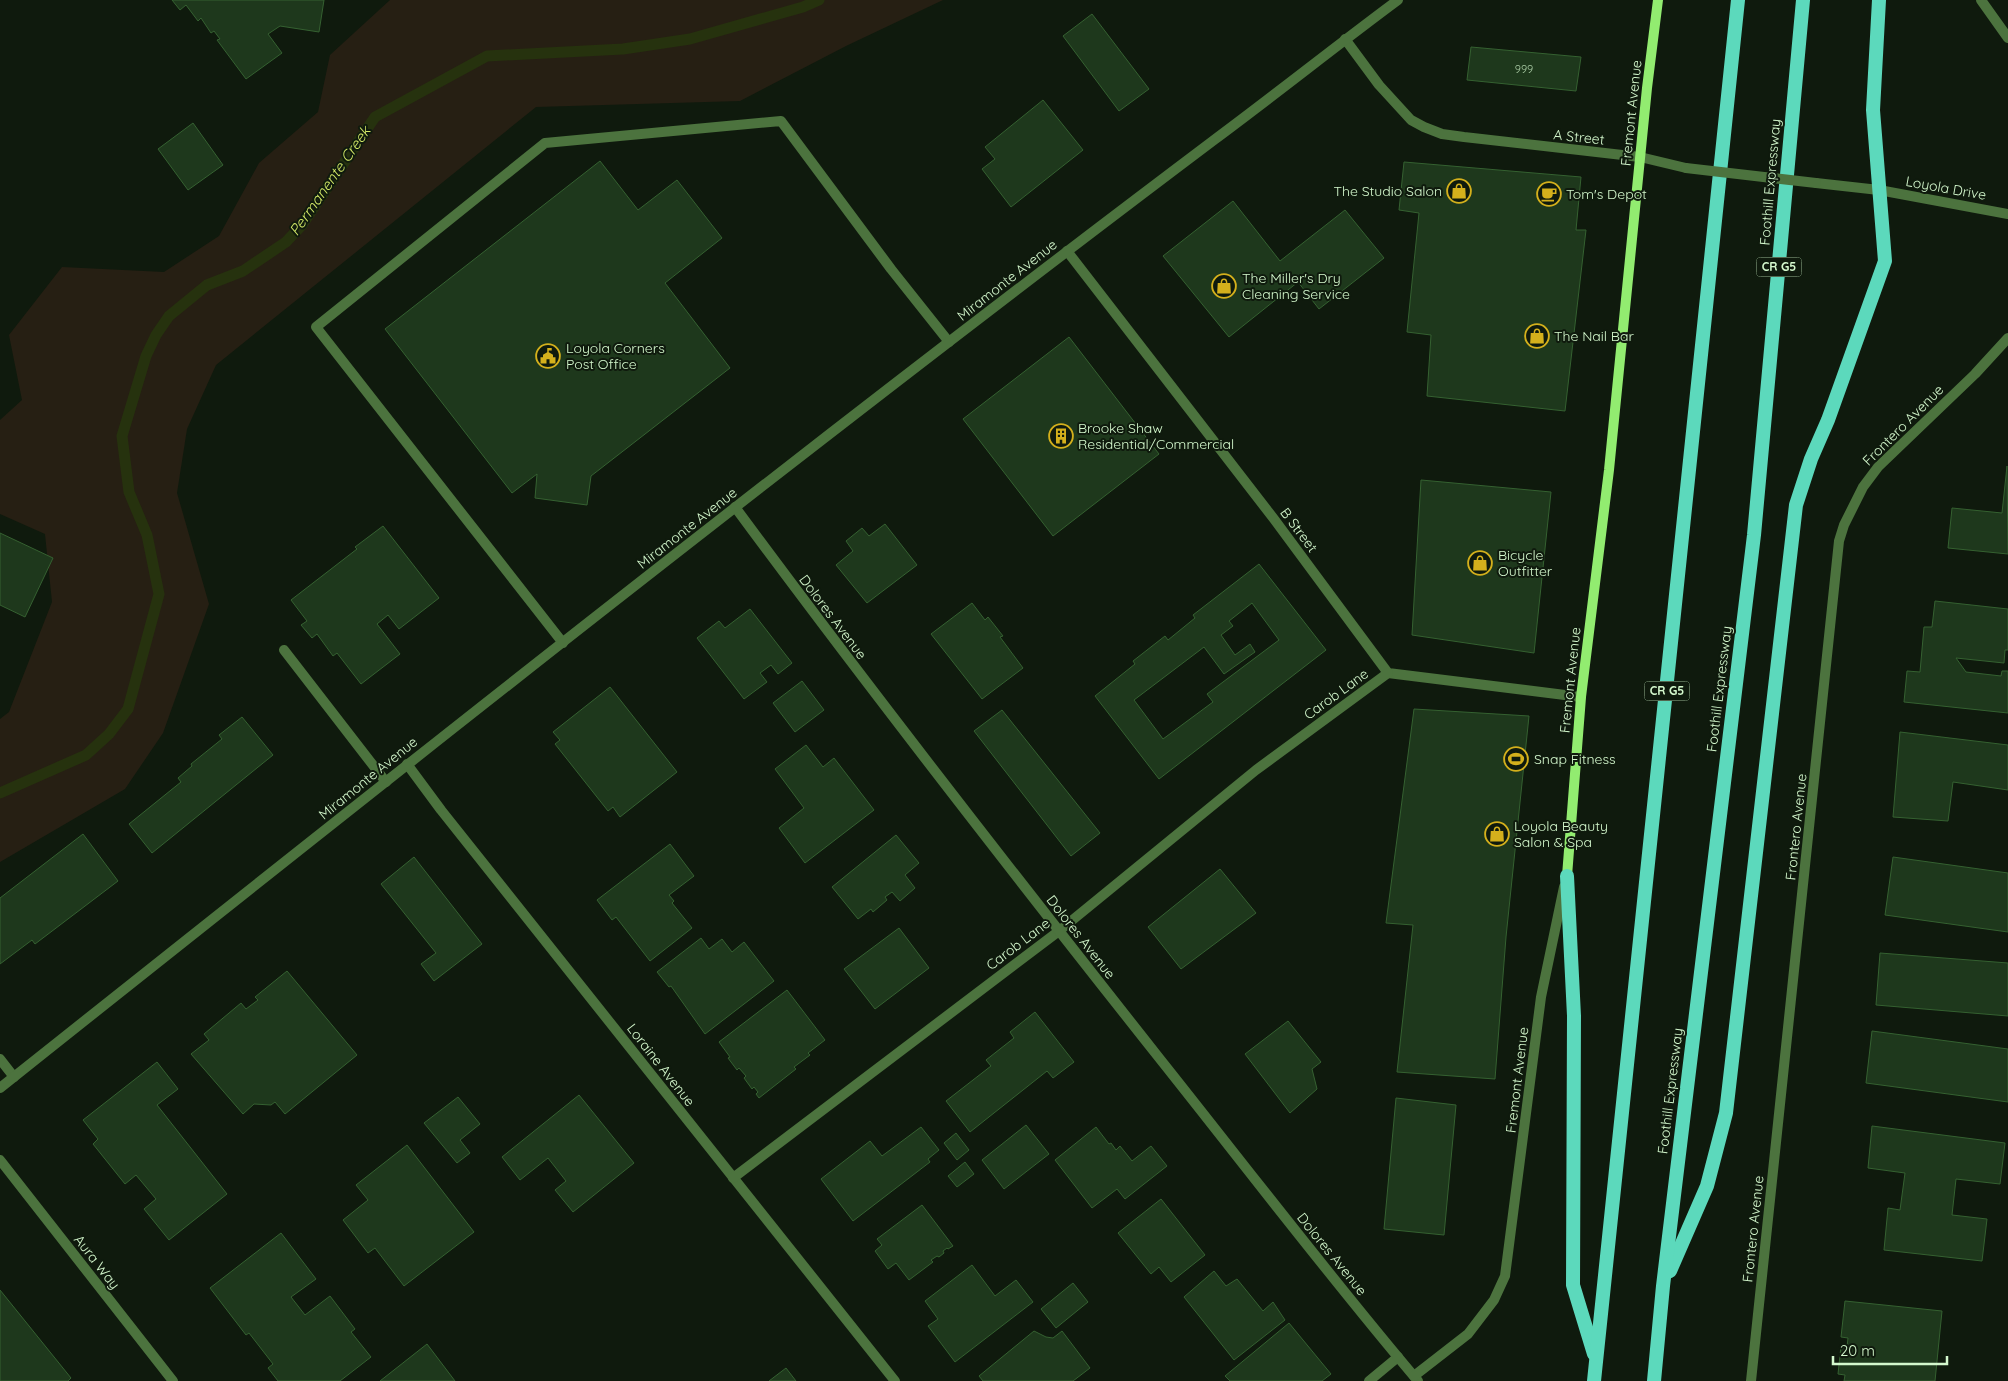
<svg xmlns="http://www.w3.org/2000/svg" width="2008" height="1381" viewBox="0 0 2008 1381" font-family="Quicksand,sans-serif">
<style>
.green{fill:#261f13}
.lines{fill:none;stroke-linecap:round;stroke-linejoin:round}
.stream{stroke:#26320e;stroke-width:11}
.building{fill:#1e381c;stroke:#356131;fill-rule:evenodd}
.service{stroke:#4c733e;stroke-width:10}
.minor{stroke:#4c733e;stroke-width:10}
.tertiary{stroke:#4c733e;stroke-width:10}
.secondary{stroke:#92ec70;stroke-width:10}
.trunk{stroke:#5cd9bc;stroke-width:14}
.tertiary-bridge{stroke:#4c733e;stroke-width:10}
.labels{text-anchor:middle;stroke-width:4;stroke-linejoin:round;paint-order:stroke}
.number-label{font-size:11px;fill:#a6c8a1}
.shield{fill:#0f1a0d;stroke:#99b593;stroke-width:1}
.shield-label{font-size:12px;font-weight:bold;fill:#d4f8cd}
.street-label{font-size:14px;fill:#d4f8cd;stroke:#0f1a0d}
.poi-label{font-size:14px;fill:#d4f8cd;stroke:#0f1a0d;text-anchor:start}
.water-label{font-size:15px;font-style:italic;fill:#d5eb68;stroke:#0f1a0d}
</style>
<rect width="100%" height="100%" fill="#0f1a0d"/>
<!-- green -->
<path class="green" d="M390 0H943L846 46 740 101 536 107 216 365 187 429 177 493 209 604 163 733 125 789 0 862V719L9 712 52 602 45 534 0 514V420L22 400 9 335 62 267 164 272 219 236 259 163 318 112 330 55Z"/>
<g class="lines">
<!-- stream -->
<path class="stream" d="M0 793 86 755 109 734 128 709 159 594 147 535 129 492 122 436 146 356 156 335 169 316 207 285 243 271 286 242 302 225 375 117 487 56 623 49 690 39 803 7 819 0"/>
</g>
<!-- building -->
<g class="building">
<path d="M172 0H324L319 32 280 26 268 34 282 53 246 79 217 40 220 39 214 31 211 33 201 18 198 21 186 5 180 10Z"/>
<path d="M1092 14 1149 89 1119 111 1063 36Z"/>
<path d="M1471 47 1581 57 1576 91 1467 80Z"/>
<path d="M1043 100 1083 150 1011 207 982 169 995 159 985 147Z"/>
<path d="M193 123 223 165 188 190 158 149Z"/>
<path d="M600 161 638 210 677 180 722 238 665 283 730 368 591 476 587 505 535 498 537 474 512 493 385 329Z"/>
<path d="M1404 162 1581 177 1576 230H1586L1565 411 1427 396 1431 335 1407 332 1419 213 1399 210Z"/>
<path d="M1233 201 1280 261 1345 210 1384 258 1319 309 1298 282 1229 337 1163 256Z"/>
<path d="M1069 337 1159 454 1053 536 963 419Z"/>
<path d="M2007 466 2008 554 1948 548 1952 508 2002 513Z"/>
<path d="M1421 480 1551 492 1534 653 1412 635Z"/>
<path d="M885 524 917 565 867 603 836 565 853 551 846 541 862 528 869 536Z"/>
<path d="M383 526 439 598 399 629 388 615 377 624 400 654 361 684 337 653 333 656 317 634 312 638 301 625 307 621 291 600 357 549 355 547Z"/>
<path d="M0 533 53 558 25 617 0 605Z"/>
<path d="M1259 564 1326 650 1159 779 1095 696 1135 664 1133 661 1165 636 1168 640 1195 618 1193 615ZM1252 603 1279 640 1207 694 1213 702 1163 739 1134 700 1204 647 1224 674 1255 652 1250 644 1235 655 1221 635 1233 626 1229 621Z"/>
<path d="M1935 601 2008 609V650H2005L2004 663 1956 658 1966 672 2001 676 2002 671H2008V713L1904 702 1907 671 1920 672 1924 627H1932Z"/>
<path d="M972 603 985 620 988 617 1003 636 1000 637 1023 668 982 699 931 634Z"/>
<path d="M750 609 792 663 778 674 771 665 760 673 767 682 744 699 697 638 719 621 725 628Z"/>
<path d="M802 681 824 710 795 732 773 703Z"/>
<path d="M610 687 677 772 620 817 613 807 608 811 555 744 560 740 553 732Z"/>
<path d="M1414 709 1529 716 1506 937 1495 1079 1397 1072 1413 925 1386 923Z"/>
<path d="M1002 710 1100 833 1071 856 974 731Z"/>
<path d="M242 717 273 755 152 853 129 824 181 782 178 778 192 766 191 764 222 739 219 735Z"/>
<path d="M1900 732 2008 745V790L1953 782 1948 821 1893 817Z"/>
<path d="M806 745 823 767 834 758 874 810 805 863 779 828 804 808 775 769Z"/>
<path d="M83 834 118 881 35 944 32 940 0 964V898Z"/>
<path d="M896 835 919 863 905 875 915 888 900 901 892 892 885 897 887 900 873 912 871 909 858 919 832 887Z"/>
<path d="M670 844 694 876 669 895 674 901 672 903 692 928 650 961 616 917 612 920 597 900Z"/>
<path d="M414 857 482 944 434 981 421 964 436 953 381 884Z"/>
<path d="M1893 857 2008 873V932L1885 915Z"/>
<path d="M1220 869 1256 913 1181 969 1148 927Z"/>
<path d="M899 928 929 968 875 1009 844 969Z"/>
<path d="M701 938 709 949 722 939 732 952 744 942 774 981 705 1034 671 986 669 987 657 972Z"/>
<path d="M1880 953 2008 963V1016L1876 1005Z"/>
<path d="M287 971 357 1055 285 1114 275 1102 271 1105 254 1104 243 1114 191 1054 209 1040 204 1034 241 1003 246 1009 258 1000 255 997Z"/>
<path d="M787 990 825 1040 808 1053 810 1055 794 1067 796 1069 759 1098 756 1094 758 1092 754 1087 752 1089 744 1078 746 1076 739 1068 737 1070 728 1058 730 1057 719 1042Z"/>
<path d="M1035 1012 1074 1062 1053 1078 1047 1071 970 1132 946 1101 991 1066 986 1060 1014 1038 1010 1032Z"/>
<path d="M1288 1021 1321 1062 1312 1069 1317 1089 1290 1113 1245 1054Z"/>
<path d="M1872 1031 2008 1049V1102L1866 1083Z"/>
<path d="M157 1062 178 1089 157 1105 227 1194 169 1240 144 1209 156 1199 136 1175 125 1184 93 1144 98 1139 83 1120Z"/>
<path d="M579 1095 634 1163 573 1212 555 1190 566 1181 548 1158 520 1180 502 1157Z"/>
<path d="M458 1097 480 1124 460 1140 470 1153 457 1163 424 1123Z"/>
<path d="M1396 1098 1456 1105 1444 1235 1384 1229Z"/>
<path d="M1026 1125 1049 1154 1004 1189 982 1160Z"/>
<path d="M1872 1126 2005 1143 2000 1184 1956 1179 1952 1215 1987 1219 1982 1261 1884 1250 1888 1208 1900 1210 1905 1173 1868 1168Z"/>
<path d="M921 1127 939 1150 928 1159 930 1162 853 1221 821 1179 870 1141 882 1156Z"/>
<path d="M1096 1127 1109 1144 1111 1143 1116 1150 1120 1146 1132 1161 1151 1146 1167 1166 1125 1199 1117 1189 1092 1208 1055 1160Z"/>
<path d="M956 1133 969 1150 957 1160 944 1143Z"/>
<path d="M407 1145 474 1232 404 1286 375 1248 368 1253 343 1220 368 1200 356 1185Z"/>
<path d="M965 1162 974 1174 957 1187 948 1176Z"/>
<path d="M1161 1199 1205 1255 1171 1282 1159 1267 1151 1274 1118 1233Z"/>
<path d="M922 1205 953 1246 948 1249 947 1248 943 1251 944 1253 939 1257 937 1256 931 1260 933 1262 909 1280 896 1263 888 1269 875 1251 882 1245 877 1239Z"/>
<path d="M281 1233 316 1279 291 1297 305 1315 330 1296 355 1329 351 1332 371 1357 340 1381H278L268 1368 273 1364 249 1333 246 1335 210 1288Z"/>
<path d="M972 1265 995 1296 1016 1280 1033 1302 955 1362 928 1326 938 1319 925 1301Z"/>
<path d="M1214 1271 1226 1286 1237 1279 1263 1311 1273 1302 1285 1320 1234 1360 1184 1297Z"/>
<path d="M1073 1283 1088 1302 1056 1328 1041 1309Z"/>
<path d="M0 1290 71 1378 68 1381H0Z"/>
<path d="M1845 1301 1942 1311 1935 1381H1844L1845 1375 1838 1374 1841 1346 1847 1347 1848 1338 1841 1337Z"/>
<path d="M1289 1323 1331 1374 1322 1381H1230L1225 1376Z"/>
<path d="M1034 1331 1046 1337 1053 1338 1062 1331 1090 1368 1073 1381H983L979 1376Z"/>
<path d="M427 1344 455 1381H380Z"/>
<path d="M786 1368 796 1381H769Z"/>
</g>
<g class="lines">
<!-- service -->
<g class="service">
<path d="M563 643 316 327 545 143 781 121 891 269 949 342"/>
<path d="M284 650 386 782"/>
<path d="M0 1059 14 1077"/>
</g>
<!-- minor -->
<g class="minor">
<path d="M1981 0 2008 38"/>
<path d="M1067 251 1274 519 1388 673 1581 697"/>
<path d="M407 764 441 810 895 1381"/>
<path d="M0 1160 173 1381"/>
<path d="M733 1178 1059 931 1256 770 1388 673"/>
<path d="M1369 1381 1398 1357"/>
<path d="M1751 1381 1839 541 1844 525 1863 487 1878 467 1975 374 2008 338"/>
</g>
<!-- tertiary -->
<g class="tertiary">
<path d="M1345 39 1379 85 1411 120 1424 127 1442 134 1464 137 1640 157 1686 168"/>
<path d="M1816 183 1879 190 2008 214"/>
<path d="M735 507C873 694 1016 877 1160 1059 1246 1167 1329 1276 1418 1381"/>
<path d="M0 1088C402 768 804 449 1214 140 1276 94 1336 46 1398 0"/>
<path d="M1414 1376 1468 1334 1494 1300 1505 1276 1541 997 1564 887"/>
</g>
<!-- secondary -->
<path class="secondary" d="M1567 876 1581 697 1609 470 1647 88 1658 0"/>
<!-- trunk -->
<g class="trunk">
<path d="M1567 876 1574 1016 1573 1285 1594 1354"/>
<path d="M1670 1271 1707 1186 1726 1113 1796 505 1811 459 1828 420 1885 261 1873 110 1879 0"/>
<path d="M1594 1381 1738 0"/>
<path d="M1654 1381 1663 1286 1754 535 1803 0"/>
</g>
<!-- tertiary-bridge -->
<path class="tertiary-bridge" d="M1686 168 1816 183"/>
</g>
<!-- icons -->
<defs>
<g id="shop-ring" transform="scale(1.25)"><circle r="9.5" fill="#0f1a0d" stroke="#d4b01c" stroke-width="1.5"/><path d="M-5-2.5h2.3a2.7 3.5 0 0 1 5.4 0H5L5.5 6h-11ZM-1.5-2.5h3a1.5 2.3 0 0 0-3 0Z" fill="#d4b01c"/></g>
<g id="cafe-ring" transform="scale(1.25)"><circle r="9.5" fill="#0f1a0d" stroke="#d4b01c" stroke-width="1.5"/><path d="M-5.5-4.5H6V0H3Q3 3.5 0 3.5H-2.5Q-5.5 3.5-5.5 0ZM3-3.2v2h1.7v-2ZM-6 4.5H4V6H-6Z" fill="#d4b01c"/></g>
<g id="civic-ring" transform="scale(1.25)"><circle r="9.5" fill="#0f1a0d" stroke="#d4b01c" stroke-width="1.5"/><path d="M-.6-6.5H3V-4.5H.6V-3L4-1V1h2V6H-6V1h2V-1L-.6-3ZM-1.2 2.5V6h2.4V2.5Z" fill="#d4b01c"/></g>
<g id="building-ring" transform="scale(1.25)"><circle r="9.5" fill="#0f1a0d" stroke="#d4b01c" stroke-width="1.5"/><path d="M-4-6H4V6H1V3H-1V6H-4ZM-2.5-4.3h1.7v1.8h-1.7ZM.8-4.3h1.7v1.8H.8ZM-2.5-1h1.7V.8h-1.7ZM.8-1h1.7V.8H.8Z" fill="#d4b01c"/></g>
<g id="stadium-ring" transform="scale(1.25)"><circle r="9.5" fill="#0f1a0d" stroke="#d4b01c" stroke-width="1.5"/><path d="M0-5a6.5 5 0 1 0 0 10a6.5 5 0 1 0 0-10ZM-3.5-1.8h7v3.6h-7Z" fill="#d4b01c"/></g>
</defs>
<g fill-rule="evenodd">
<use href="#shop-ring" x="1459" y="191"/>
<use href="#cafe-ring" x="1549" y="194"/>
<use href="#shop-ring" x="1224" y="286"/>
<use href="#shop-ring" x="1537" y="336"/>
<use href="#civic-ring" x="548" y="356"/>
<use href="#building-ring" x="1061" y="436"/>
<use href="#shop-ring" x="1480" y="563"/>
<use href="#stadium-ring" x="1516" y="759"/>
<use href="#shop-ring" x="1497" y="834"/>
</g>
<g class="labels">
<!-- number labels -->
<g class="number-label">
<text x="1524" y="73">999</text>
</g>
<!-- shield labels -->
<g class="shield">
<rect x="1756.5" y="257.5" width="45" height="19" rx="4"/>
<rect x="1644.5" y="681.5" width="45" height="19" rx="4"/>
</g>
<g class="shield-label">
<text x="1779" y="271">CR G5</text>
<text x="1667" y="695">CR G5</text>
</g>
<!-- street labels -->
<g class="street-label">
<text transform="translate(1631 113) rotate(-84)" y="5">Fremont Avenue</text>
<text transform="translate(1579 137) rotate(6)" y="5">A Street</text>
<text transform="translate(1770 182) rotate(-85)" y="5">Foothill Expressway</text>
<text transform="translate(1946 188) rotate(10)" y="5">Loyola Drive</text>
<text transform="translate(1007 280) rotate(-38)" y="5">Miramonte Avenue</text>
<text transform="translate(1903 425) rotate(-45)" y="5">Frontero Avenue</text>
<text transform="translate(687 528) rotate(-38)" y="5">Miramonte Avenue</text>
<text transform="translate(1299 530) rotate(53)" y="5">B Street</text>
<text transform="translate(833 617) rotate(53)" y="5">Dolores Avenue</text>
<text transform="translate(1570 680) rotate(-84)" y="5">Fremont Avenue</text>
<text transform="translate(1719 689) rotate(-83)" y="5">Foothill Expressway</text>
<text transform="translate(1336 694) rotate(-36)" y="5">Carob Lane</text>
<text transform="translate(368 778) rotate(-39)" y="5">Miramonte Avenue</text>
<text transform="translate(1796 827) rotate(-84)" y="5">Frontero Avenue</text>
<text transform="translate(1081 937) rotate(52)" y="5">Dolores Avenue</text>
<text transform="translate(1018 944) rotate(-37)" y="5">Carob Lane</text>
<text transform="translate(661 1065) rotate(52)" y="5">Loraine Avenue</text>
<text transform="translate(1517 1080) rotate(-83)" y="5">Fremont Avenue</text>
<text transform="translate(1670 1091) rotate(-83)" y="5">Foothill Expressway</text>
<text transform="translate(1753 1229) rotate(-84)" y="5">Frontero Avenue</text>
<text transform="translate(1332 1254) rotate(51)" y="5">Dolores Avenue</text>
<text transform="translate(97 1262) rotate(52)" y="5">Aura Way</text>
</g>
<!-- poi labels -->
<g class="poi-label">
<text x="1442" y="196" text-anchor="end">The Studio Salon</text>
<text x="1566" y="199">Tom's Depot</text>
<text x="1242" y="283">The Miller's Dry<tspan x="1242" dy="16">Cleaning Service</tspan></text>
<text x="1554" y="341">The Nail Bar</text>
<text x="566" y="353">Loyola Corners<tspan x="566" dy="16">Post Office</tspan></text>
<text x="1078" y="433">Brooke Shaw<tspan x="1078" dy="16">Residential/Commercial</tspan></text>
<text x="1498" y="560">Bicycle<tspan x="1498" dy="16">Outfitter</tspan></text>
<text x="1534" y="764">Snap Fitness</text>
<text x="1514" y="831">Loyola Beauty<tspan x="1514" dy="16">Salon &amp; Spa</tspan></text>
</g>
<!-- water labels -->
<g class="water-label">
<text transform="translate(330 181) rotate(-55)" y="5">Permanente Creek</text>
</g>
</g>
<!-- scale -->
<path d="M1833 1356v8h114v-8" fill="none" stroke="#d4f8cd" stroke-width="2.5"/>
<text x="1840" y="1356" font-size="15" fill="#d4f8cd" stroke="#0f1a0d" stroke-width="4" paint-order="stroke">20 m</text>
</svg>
